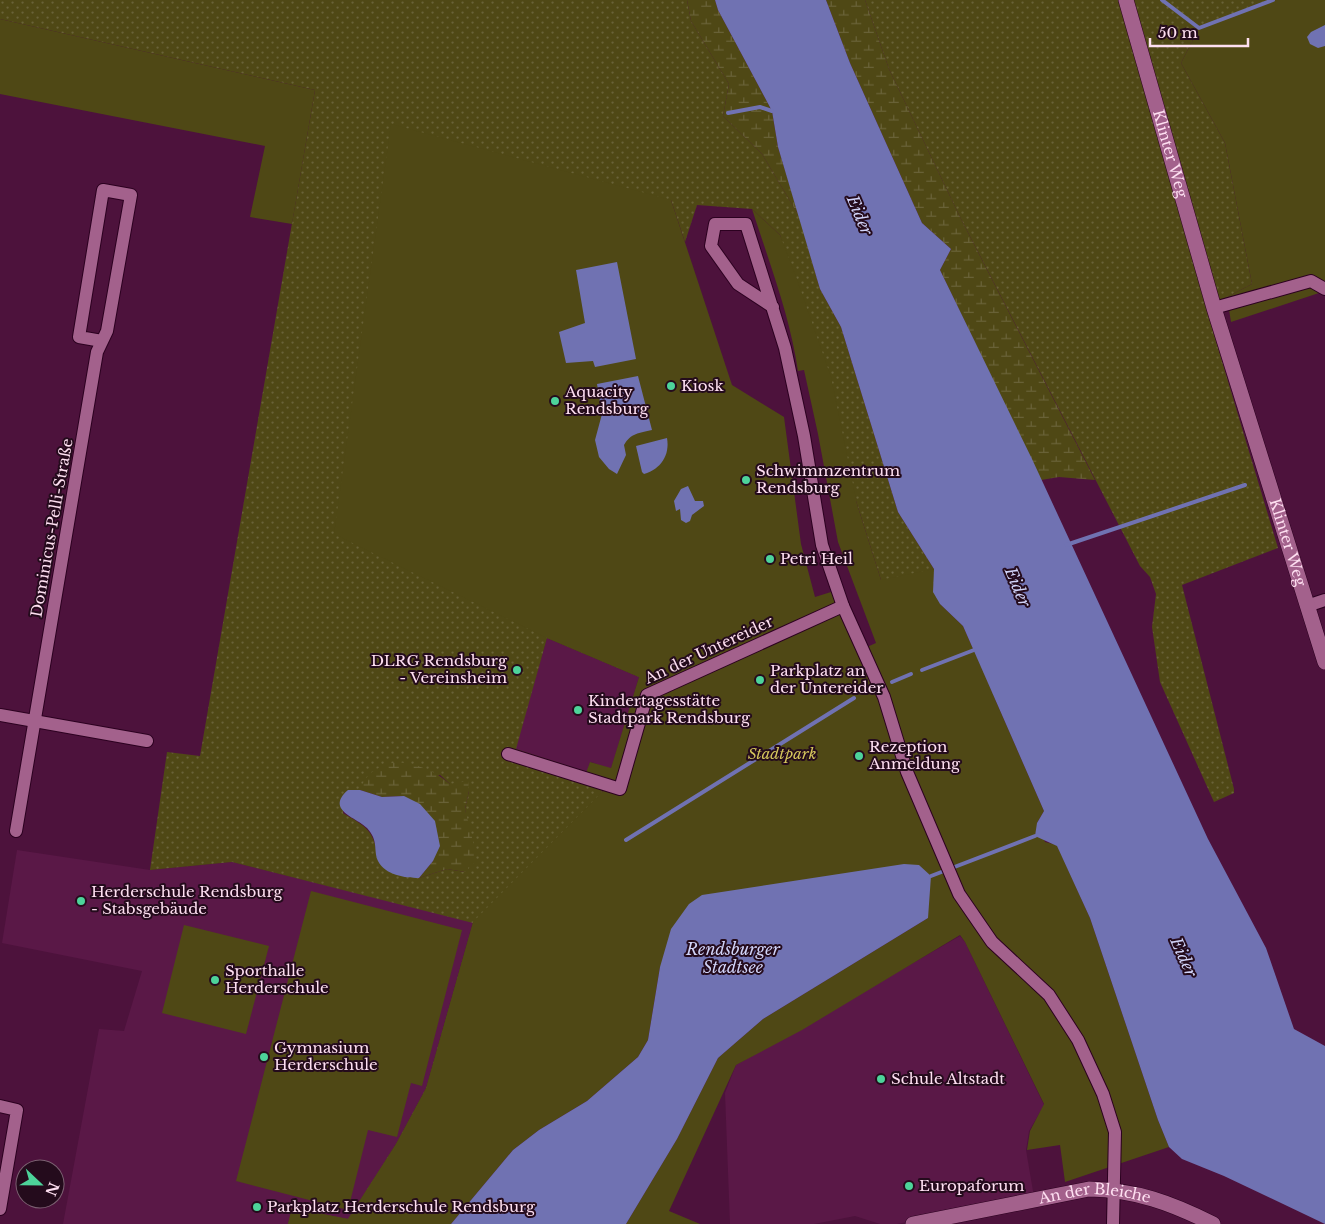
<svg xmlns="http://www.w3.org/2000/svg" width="1325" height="1224" viewBox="0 0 1325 1224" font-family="'Libre Baskerville',serif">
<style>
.built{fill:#5a1847}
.grass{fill:url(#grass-dots);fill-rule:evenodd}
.wetland{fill:url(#wetland-marsh)}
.park{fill:#4f4815}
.water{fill:#7072b2}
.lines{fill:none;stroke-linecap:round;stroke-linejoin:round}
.stream{stroke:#7072b2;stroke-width:4}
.minor-casing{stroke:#2c0120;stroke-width:14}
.tertiary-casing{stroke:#2c0120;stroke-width:16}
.secondary-casing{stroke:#2c0120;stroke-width:16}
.minor{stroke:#a3618c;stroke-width:12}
.tertiary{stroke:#a3618c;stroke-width:15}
.secondary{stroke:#a3618c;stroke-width:15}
.poi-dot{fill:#4dd39a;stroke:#240b1c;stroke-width:2}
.labels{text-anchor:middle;stroke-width:4;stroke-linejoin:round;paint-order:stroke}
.street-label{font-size:15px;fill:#fedff1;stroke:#240b1c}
.poi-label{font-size:15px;fill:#fedff1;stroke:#240b1c;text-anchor:start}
.park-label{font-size:15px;font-style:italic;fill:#d5c65c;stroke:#240b1c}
.water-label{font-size:16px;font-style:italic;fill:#d1d4f9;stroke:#240b1c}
</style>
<defs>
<pattern id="grass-dots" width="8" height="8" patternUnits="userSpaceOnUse" patternTransform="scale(1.25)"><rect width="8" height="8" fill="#4f4815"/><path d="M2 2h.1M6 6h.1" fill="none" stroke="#696238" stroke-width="1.8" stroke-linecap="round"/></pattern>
<pattern id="wetland-marsh" width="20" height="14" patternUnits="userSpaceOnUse" patternTransform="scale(1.25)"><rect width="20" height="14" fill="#4f4815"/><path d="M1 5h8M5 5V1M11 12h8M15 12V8" fill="none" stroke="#696238"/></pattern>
</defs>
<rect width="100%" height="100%" fill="#4d123c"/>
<!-- built -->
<g class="built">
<path d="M547 638 639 677 611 769 591 762 587 772 515 749Z"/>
<path d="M17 850 150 870 232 862 473 922 426 1088 396 1144 348 1220 292 1208 288 1224H63L99 1029 124 1031 142 971 2 943Z"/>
<path d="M960 936 965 942 1044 1105 1029 1131 1026 1150 1034 1197 897 1224H880L855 1216 814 1224H730L725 1093 736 1065Z"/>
</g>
<!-- grass -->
<g class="grass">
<path d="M0 0H687L691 21 729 84 723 116 762 154 799 216 820 289 841 327 898 512 934 569 940 604 974 650 995 699 881 580 857 504 780 235 752 209 697 205 685 242 671 200 639 677 547 638 516 749 587 772 583 784 603 790 360 1224H288L292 1208 348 1219 396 1144 426 1088 473 923 232 862 150 870 167 752 200 756 315 90 0 19ZM440 775 450 784 469 791 465 809 467 822 465 872 447 869 419 878 378 860C374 830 368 828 343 813L348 790H360Z"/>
<path d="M865 0H1273L1199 28 1181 63 1225 143 1252 284 1206 308 1278 548 1182 585 1234 789V793L1214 802 1160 682 1152 627 1156 594 1150 577 1140 566 960 217 889 69Z"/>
</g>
<!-- wetland -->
<g class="wetland">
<path d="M687 0H715L718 10 772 111 778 147 799 216 762 154 723 116 729 84 691 21Z"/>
<path d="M826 0H865L889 69 960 217 1095 480 1059 477 1041 480 940 270 951 249 922 223 850 63Z"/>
<path d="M398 762C419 765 434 770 450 784L468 781 469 791 465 809 474 846V863L465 872 447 869 419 878 433 861 404 796 382 797 360 790C367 771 379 766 398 762Z"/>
</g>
<!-- park -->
<g class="park">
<path d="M1273 0H1325V291L1231 322 1227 297 1252 284 1225 143 1181 63 1199 28Z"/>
<path d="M0 19 315 90 292 224 250 217 265 146 0 94Z"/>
<path d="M391 124 671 200 732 385 784 417 801 544 815 597 831 592 858 651 876 643 838 542 818 434 804 370 798 371C790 316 769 262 752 209L780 235 795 274 831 377 857 504 881 580 934 569 933 592 940 604 963 626 1044 811 1037 823 1045 842 1057 845 1090 918 1158 1120 1169 1147 1065 1182 1060 1145 1027 1150 1030 1131 1044 1104 965 942 960 935 802 1030 736 1065 669 1211 700 1224H626L677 1139 718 1058 763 1019 928 918 660 967 648 1040 638 1057 587 1101 539 1130 513 1150 451 1224H288L292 1208 348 1219 396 1144 426 1089 473 922 603 791 582 784 590 762 611 768 639 677 547 638 334 534Z"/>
<path d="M311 891 462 930 422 1086 411 1083 397 1137 368 1130 348 1210 236 1181Z"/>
<path d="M184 925 269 946 246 1034 162 1013Z"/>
</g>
<!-- water -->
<g class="water">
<path d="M715 0H826L850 63 922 223 951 249 940 270 1032 459 1208 839 1266 948 1294 1029 1325 1046V1224L1224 1176 1182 1159 1169 1147 1158 1120 1090 918 1057 846 1035 836 1037 823 1044 811 963 626 940 604 933 592 934 569 898 512 841 327 820 289 778 147 772 111 718 10Z"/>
<path d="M1325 25V46L1318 48 1310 44 1307 37 1311 32Z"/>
<path d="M617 262 636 359 595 367 593 361 566 363 559 332 585 323 576 270Z"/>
<path d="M638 376 652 430C639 433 631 433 624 445L626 455 617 474 609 469 599 457 595 440 602 414 597 384Z"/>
<path d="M667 438C670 455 661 469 644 474L642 472 636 446Z"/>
<path d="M688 486 695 501H703L704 506 692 515 690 521 686 523 681 520 680 509 676 511 674 501 681 489Z"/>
<path d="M348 790H360L382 797 404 796 420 804 435 821 440 846 433 861 419 878C405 878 385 875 378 861 373 850 379 841 367 828 356 817 325 810 348 790Z"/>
<path d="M904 864 919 865 931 876 928 918 763 1019 718 1058 677 1139 626 1224H451L513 1150 539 1130 587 1101 638 1057 648 1040 660 967 671 929 689 904 702 895Z"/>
</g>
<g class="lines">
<!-- stream -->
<g class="stream">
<path d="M1162 0 1199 28 1273 0"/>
<path d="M728 113 760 107 772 111"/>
<path d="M1066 545 1245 485"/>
<path d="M922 670 974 650"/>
<path d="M892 682 911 674"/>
<path d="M626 840 854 698"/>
<path d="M931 876 1035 836"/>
</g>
<!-- minor casing -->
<g class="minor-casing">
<g id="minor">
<path d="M773 307 738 284 711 246 715 224H746L785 348 804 436 822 545 843 606 884 697 907 772 959 894 992 942 1049 995 1078 1040 1103 1094 1115 1132 1113 1224"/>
<path d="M1214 308 1311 281 1325 289"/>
<path d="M1307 606 1325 600"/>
<path d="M0 715 147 741"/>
<path d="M508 754 620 789 647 695 843 606"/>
<path d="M16 831 97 352 107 331 131 195 103 190 79 337 102 341"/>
<path d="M0 1106 17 1110 0 1209"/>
</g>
</g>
<!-- tertiary casing -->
<g class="tertiary-casing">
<g id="tertiary">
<path id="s1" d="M1126 0 1214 308 1325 662"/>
</g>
</g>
<!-- secondary casing -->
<g class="secondary-casing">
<g id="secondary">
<path id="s2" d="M913 1224 1089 1189C1136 1190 1171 1203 1213 1224"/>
</g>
</g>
<!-- minor -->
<use href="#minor" class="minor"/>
<!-- tertiary -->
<use href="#tertiary" class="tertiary"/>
<!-- secondary -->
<use href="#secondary" class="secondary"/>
</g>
<!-- markers -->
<g class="poi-dot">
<circle cx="671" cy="386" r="5"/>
<circle cx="555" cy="401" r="5"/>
<circle cx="746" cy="480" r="5"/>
<circle cx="770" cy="559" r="5"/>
<circle cx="517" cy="670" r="5"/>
<circle cx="760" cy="680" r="5"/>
<circle cx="578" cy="710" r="5"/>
<circle cx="859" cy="756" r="5"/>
<circle cx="81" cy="901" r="5"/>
<circle cx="215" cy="980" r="5"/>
<circle cx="264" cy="1057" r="5"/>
<circle cx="881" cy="1079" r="5"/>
<circle cx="909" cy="1186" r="5"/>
<circle cx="257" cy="1207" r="5"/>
</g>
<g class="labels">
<!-- street labels -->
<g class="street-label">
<text dy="5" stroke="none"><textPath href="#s1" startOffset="160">Klinter Weg</textPath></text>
<text transform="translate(52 528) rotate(-80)" y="5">Dominicus-Pelli-Straße</text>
<text dy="5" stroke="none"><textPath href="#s1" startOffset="566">Klinter Weg</textPath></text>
<text transform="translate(709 650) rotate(-25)" y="5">An der Untereider</text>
<text dy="5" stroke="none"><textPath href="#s2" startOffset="185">An der Bleiche</textPath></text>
</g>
<!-- poi labels -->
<g class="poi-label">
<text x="681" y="391">Kiosk</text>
<text x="565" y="397">Aquacity<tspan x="565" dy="17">Rendsburg</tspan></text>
<text x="756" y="476">Schwimmzentrum<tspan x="756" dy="17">Rendsburg</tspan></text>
<text x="780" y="564">Petri Heil</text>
<text x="507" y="666" text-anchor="end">DLRG Rendsburg<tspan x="507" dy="17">- Vereinsheim</tspan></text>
<text x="770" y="676">Parkplatz an<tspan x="770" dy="17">der Untereider</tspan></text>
<text x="588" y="706">Kindertagesstätte<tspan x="588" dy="17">Stadtpark Rendsburg</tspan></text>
<text x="869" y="752">Rezeption<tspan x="869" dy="17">Anmeldung</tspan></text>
<text x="91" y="897">Herderschule Rendsburg<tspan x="91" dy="17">- Stabsgebäude</tspan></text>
<text x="225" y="976">Sporthalle<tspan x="225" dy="17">Herderschule</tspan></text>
<text x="274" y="1053">Gymnasium<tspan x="274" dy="17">Herderschule</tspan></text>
<text x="891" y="1084">Schule Altstadt</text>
<text x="919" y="1191">Europaforum</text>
<text x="267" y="1212">Parkplatz Herderschule Rendsburg</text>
</g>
<!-- park labels -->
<g class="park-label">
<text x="782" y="759">Stadtpark</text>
</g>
<!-- water labels -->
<g class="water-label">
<text transform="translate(860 215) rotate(67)" y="6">Eider</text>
<text transform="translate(1018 587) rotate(67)" y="6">Eider</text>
<text x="733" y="955">Rendsburger<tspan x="733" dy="18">Stadtsee</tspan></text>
<text transform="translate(1184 957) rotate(66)" y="6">Eider</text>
</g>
</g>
<!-- north arrow -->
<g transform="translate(40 1184) rotate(112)"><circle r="24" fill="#240b1c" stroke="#7b6071"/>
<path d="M0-4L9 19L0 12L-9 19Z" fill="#4dd39a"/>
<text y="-8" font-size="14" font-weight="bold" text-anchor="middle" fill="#fedff1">N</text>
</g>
<!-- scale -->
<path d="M1150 38v8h98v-8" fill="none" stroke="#fedff1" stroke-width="2.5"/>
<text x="1158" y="38" font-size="15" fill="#fedff1" stroke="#240b1c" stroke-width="4" paint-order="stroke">50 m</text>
</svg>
